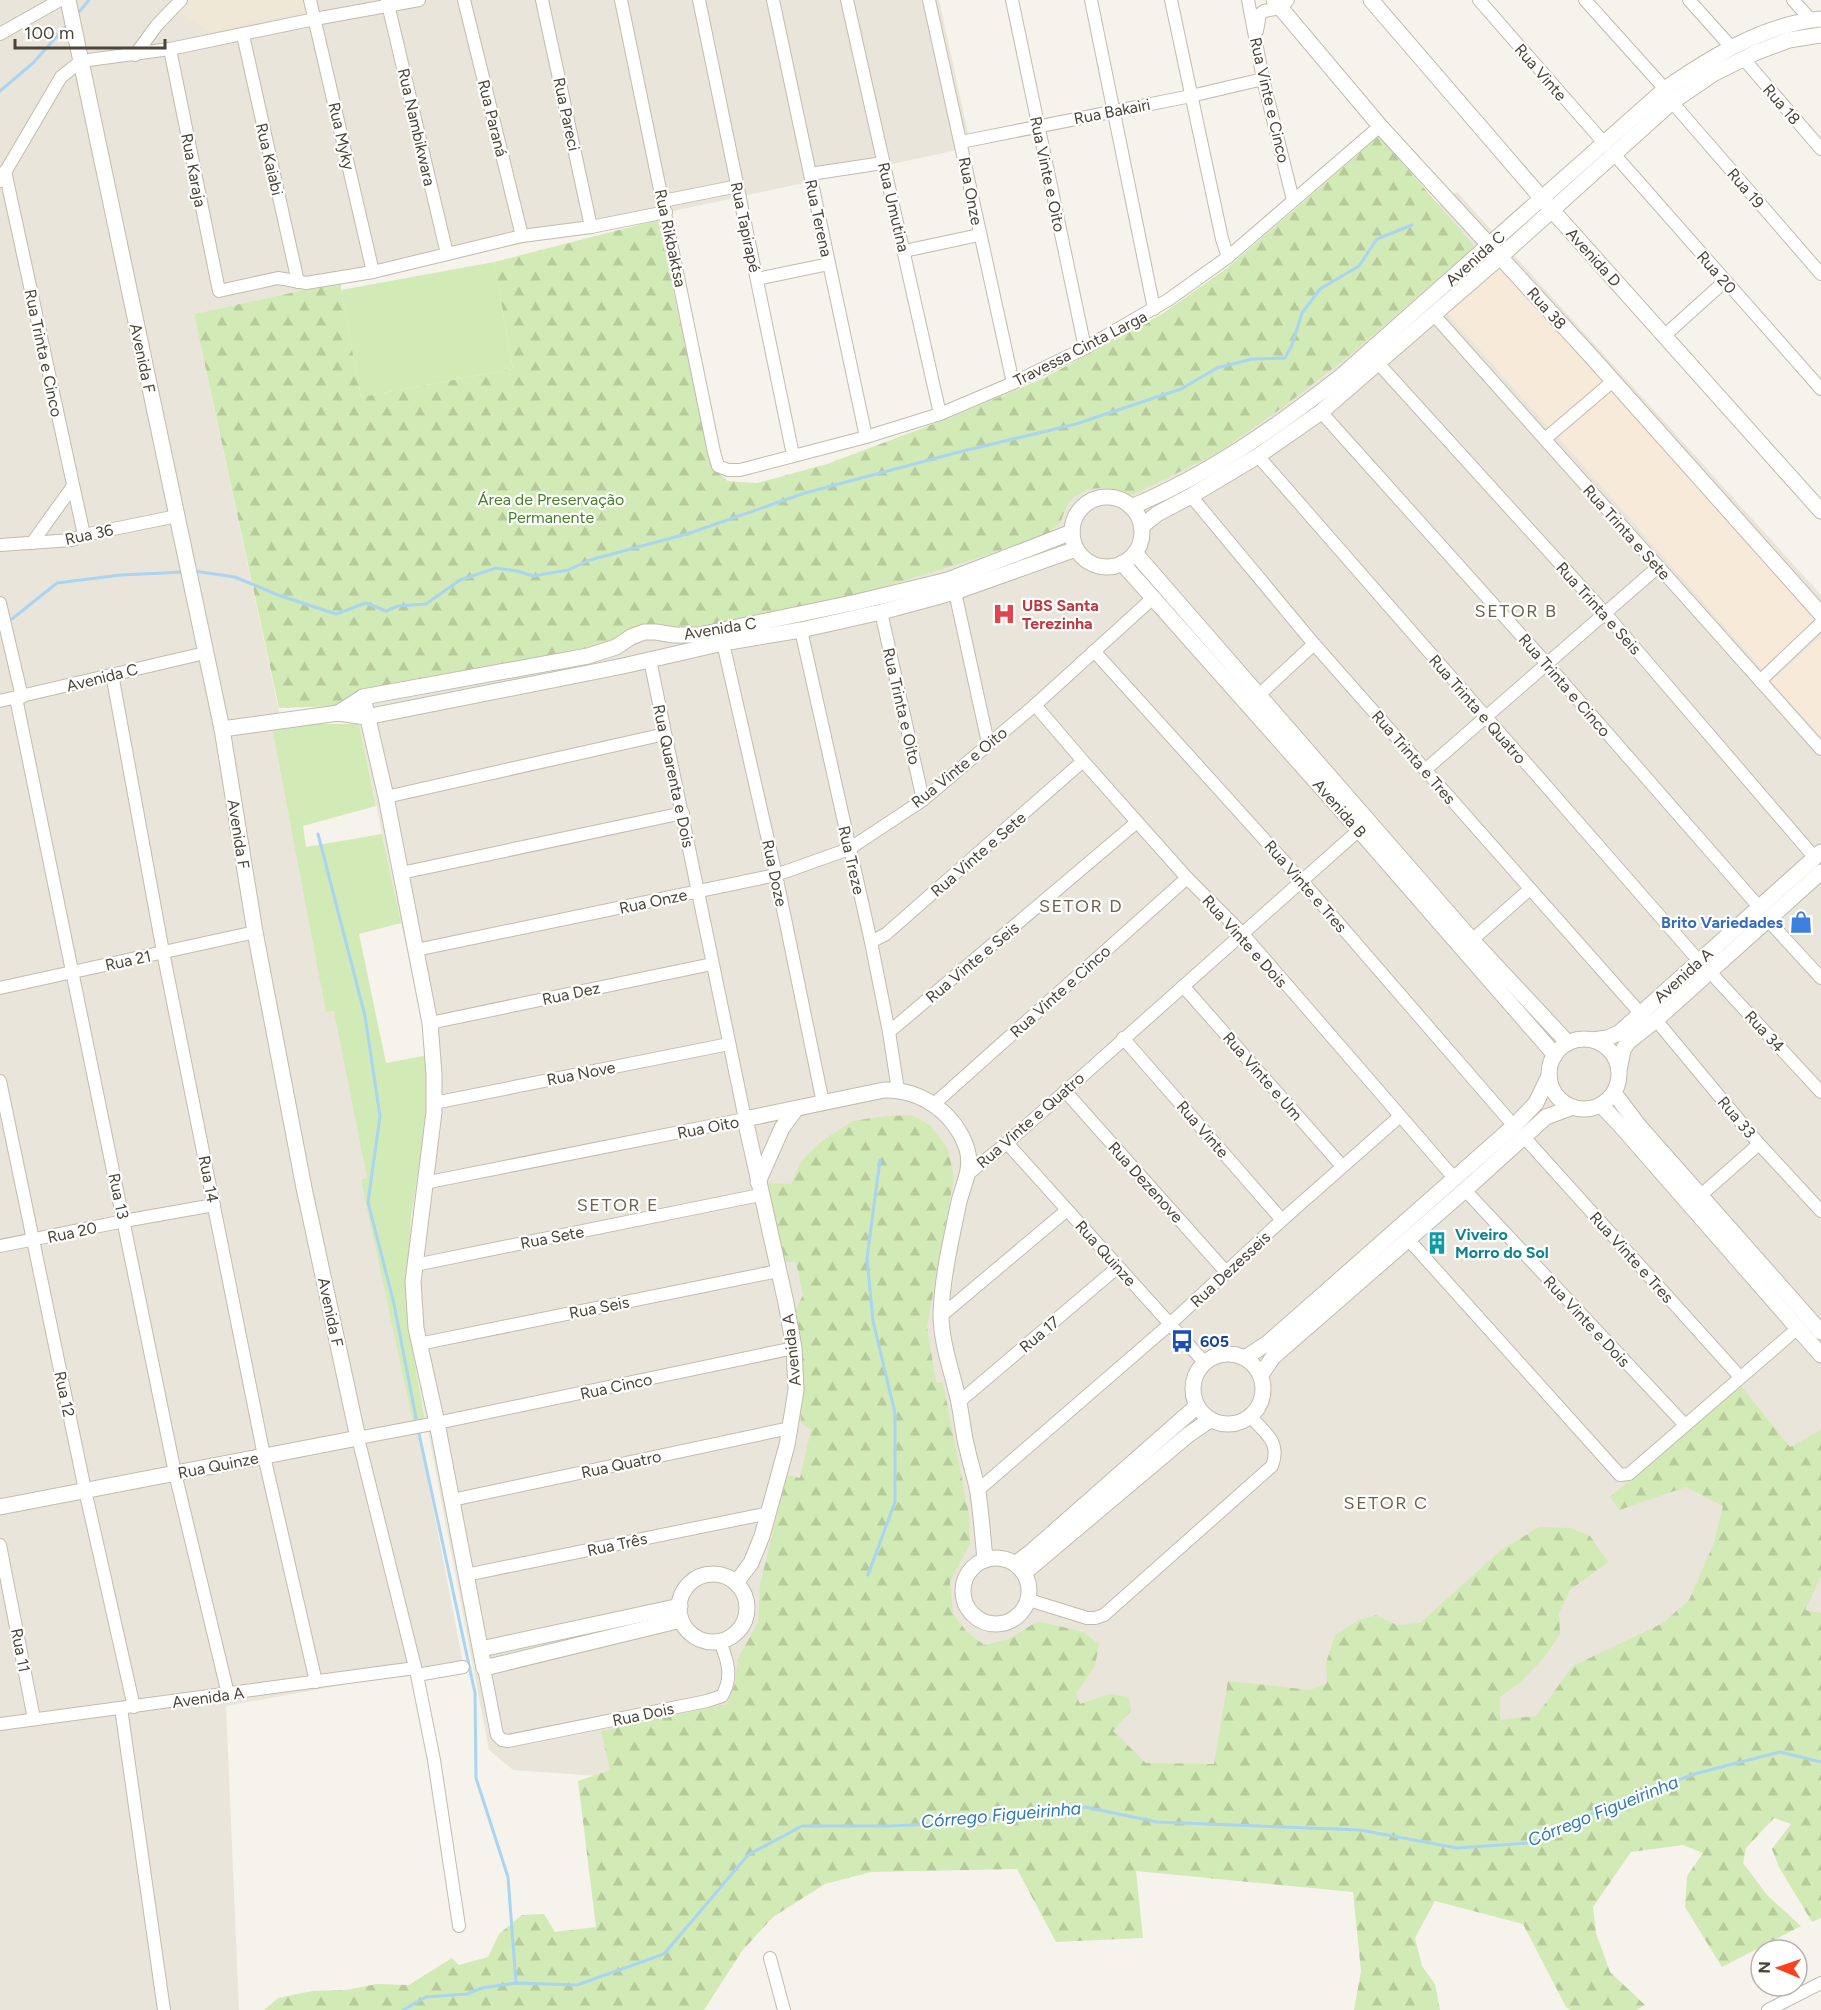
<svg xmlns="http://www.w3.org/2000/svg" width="1821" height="2010" viewBox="0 0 1821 2010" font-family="Figtree,sans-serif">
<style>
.residential{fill:#eae5da}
.commercial{fill:#f7ead8}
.education{fill:#efe8d6}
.grass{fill:#d2eab5}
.forest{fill:url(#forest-firs)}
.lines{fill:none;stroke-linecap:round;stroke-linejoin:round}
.stream{stroke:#a9d4f2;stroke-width:3}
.minor-casing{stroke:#c2bbae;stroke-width:14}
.tertiary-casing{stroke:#c2bbae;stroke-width:17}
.minor{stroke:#fff;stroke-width:12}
.tertiary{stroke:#fff;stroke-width:15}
.labels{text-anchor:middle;stroke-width:4.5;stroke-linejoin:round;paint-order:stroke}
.street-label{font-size:16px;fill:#4b4439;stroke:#fff}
.park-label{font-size:16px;fill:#4a7f2a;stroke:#fff}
.health-label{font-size:16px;font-weight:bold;fill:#be3a42;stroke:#fff;text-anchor:start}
.shop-label{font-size:16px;font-weight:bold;fill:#366cbe;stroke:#fff;text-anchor:end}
.culture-label{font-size:16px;font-weight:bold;fill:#0d838f;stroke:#fff;text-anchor:start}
.transit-label{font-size:16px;font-weight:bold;fill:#164399;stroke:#fff;text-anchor:start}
.neighbourhood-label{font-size:18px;letter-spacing:1.5px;fill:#6e6250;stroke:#fff}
.water-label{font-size:18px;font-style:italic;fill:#2e7ab2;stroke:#fff}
</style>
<defs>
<pattern id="forest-firs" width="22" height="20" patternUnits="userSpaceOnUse" patternTransform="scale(1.5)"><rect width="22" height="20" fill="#d2eab5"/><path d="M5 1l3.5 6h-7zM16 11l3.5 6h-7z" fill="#b6ca9c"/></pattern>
</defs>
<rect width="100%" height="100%" fill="#f6f3ec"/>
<!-- residential -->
<g class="residential">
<path d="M0 0H939L971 147 194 314 286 744 463 1663 226 1706 239 2010H0Z"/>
<path d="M1457 192 1821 595V1693L1402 1781 598 1776 513 1770 489 1750 409 1332 406 1299 407 1265 428 1051 336 614 1080 441 1412 225Z"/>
</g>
<!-- commercial -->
<g class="commercial">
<path d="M1500 263 1605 381 1551 430 1446 312Z"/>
<path d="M1612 388 1816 620 1762 669 1558 437Z"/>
<path d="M1821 636V737L1771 681Z"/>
</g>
<!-- education -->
<path class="education" d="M190 0H307L310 11 211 32 176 12Z"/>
<!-- grass -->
<g class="grass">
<path d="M494 262 513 369 361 397 341 290Z"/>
<path d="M282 724H359L376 806 303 826 306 847 382 834 401 923 359 934 386 1063 428 1055V1103L411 1217 406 1299 409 1332 425 1420 413 1422 361 1180 367 1178 334 1011 326 1012 272 726Z"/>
</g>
<!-- forest -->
<g class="forest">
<path d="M1379 136 1475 247 1350 355 1283 407 1218 453 1130 496 1104 488 1088 489 1074 497 1067 505 1060 523 1047 534 978 558 854 596 689 629 659 624H641L607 645 362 689 336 706 279 708 194 314 341 282V290L361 397 513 369 494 262 658 220 712 468 728 481 757 483 827 464 944 420 1044 378 1162 314 1226 269Z"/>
<path d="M911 1115 930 1125 948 1149 954 1177 927 1327 936 1382 943 1383 969 1515 970 1544 950 1582 953 1614 967 1632 984 1645 1009 1639 1038 1621 1083 1632 1099 1644 1095 1666 1076 1694 1080 1704 1109 1694 1129 1697 1131 1711 1113 1731 1146 1763 1214 1764 1228 1681 1310 1690 1327 1683 1326 1663 1335 1635 1359 1620 1376 1615 1397 1625 1420 1623 1500 1551 1539 1527 1571 1528 1590 1536 1608 1562 1570 1590 1559 1613 1560 1634 1543 1659 1521 1682 1500 1697V1720L1536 1716 1573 1666 1663 1623 1689 1600 1714 1543 1723 1506 1686 1487 1619 1510 1610 1497 1741 1386 1790 1447 1821 1430V1577L1805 1610 1821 1613V1918L1812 1922 1779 1867 1772 1849 1791 1824 1774 1818 1746 1848 1743 1863 1768 1896 1801 1926 1722 1967 1685 1907 1687 1876 1703 1853 1683 1845 1631 1852 1593 1907 1596 1933 1610 1972 1645 2005 1636 2010H1571L1566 2007 1523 1924 1435 1901 1415 1938 1422 1966 1435 1984 1440 2010H1354L1361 1971 1353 1892 1136 1871 1143 1938 1056 1942 1017 1869 871 1872 825 1884 773 1917 742 1951 704 2010H264L278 1998 312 1991 346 1990 377 1984 409 1985 452 1958 459 1965 488 1957 499 1934 522 1915 544 1914 555 1932 596 1927 578 1781 610 1770 601 1731 727 1704 735 1684 738 1658 758 1623 760 1585 787 1475 800 1478 811 1430 801 1423 795 1312 803 1295 796 1262H785L765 1183 791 1184 801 1161 822 1141 853 1121 886 1116Z"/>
</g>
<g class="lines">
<!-- stream -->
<g class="stream">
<path d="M79 12 89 0"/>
<path d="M0 91 33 63 65 27"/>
<path d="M194 571 235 577 278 595 336 614 366 603 386 611 398 606 426 604 460 580 496 568 517 571 533 576 568 570 590 560 690 533 805 493 959 452 1076 424 1181 389 1217 368 1252 359 1285 358 1292 345 1302 313 1320 289 1359 266 1377 239 1412 225"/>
<path d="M12 619 57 583 121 575 184 572"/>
<path d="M318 834 365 1016 380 1116 368 1202 394 1304 417 1423"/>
<path d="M418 1429 475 1693 476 1778 508 1877 516 1983"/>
<path d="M868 1575 895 1502V1413L873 1321 867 1258 880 1160"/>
<path d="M403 2010 426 1997 467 1994 482 1988 516 1983 577 1985 664 1954 748 1855 802 1826H891L972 1822 1085 1807 1157 1822 1360 1830 1457 1848 1529 1843 1619 1801 1698 1773 1780 1752 1821 1762"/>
</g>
<!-- minor casing -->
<g class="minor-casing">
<g id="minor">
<path d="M310 0 373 272"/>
<path d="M387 0 447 254"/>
<path d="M464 0 522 236"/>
<path d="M542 0 591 227"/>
<path d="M621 0 714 452 718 466 728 470H740L866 437 940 414 1013 383 1085 348 1168 300 1228 257 1380 126"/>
<path d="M699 0 793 455"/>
<path d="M773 0 866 437"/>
<path d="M847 0 940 414"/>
<path d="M929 0 1013 383"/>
<path d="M1012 0 1085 348"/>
<path d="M1091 0 1154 309"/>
<path d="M1171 0 1222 239 1228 257"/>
<path d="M1248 0 1263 79 1293 200"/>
<path d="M1479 0 1604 143"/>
<path d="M1585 0 1665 89"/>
<path d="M1689 0 1732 48"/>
<path d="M1793 0 1811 20"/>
<path d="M1257 31 1260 14 1264 11 1281 8 1288 0"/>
<path d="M0 34 60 0"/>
<path d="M243 35 298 282"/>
<path d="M170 49 219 291 278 278 306 283 373 272 522 236 591 227 666 212"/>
<path d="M135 55 157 25 181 0"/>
<path d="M1743 58 1821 149"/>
<path d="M1672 102 1821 274"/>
<path d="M961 142 1191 96 1263 79"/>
<path d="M1613 153 1821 389"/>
<path d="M5 171 84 535"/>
<path d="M810 174 883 163"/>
<path d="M0 181 61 77 81 61 170 49 315 19 419 0"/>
<path d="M663 201 738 186"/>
<path d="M904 251 979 235"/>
<path d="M757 279 829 264"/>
<path d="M1434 315 1821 749"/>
<path d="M1664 336 1725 281"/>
<path d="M1378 363 1604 612 1815 858"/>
<path d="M1321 412 1546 663 1759 907"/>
<path d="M1545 439 1613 381"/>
<path d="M1258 456 1699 961"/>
<path d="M1191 496 1314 644 1640 1013"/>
<path d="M32 543 73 486"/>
<path d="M0 545 72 540 84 535 177 516"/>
<path d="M955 592 988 743"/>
<path d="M0 603 22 697"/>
<path d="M881 612 923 800"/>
<path d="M801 630 871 942 889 1032 898 1090"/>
<path d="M723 643 776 875 823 1103"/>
<path d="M1094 651 1302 881 1514 1126"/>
<path d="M112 674 163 952 264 1456 316 1682"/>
<path d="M1760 681 1821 623"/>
<path d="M1259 695 1314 644"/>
<path d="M16 698 175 1473 228 1694"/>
<path d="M0 701 205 653"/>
<path d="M1035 705 1083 761 1187 878 1242 933 1454 1178"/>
<path d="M1425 770 1658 567"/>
<path d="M386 797 665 734"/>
<path d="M401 873 683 813"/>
<path d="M1767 919 1821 978"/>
<path d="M1472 940 1530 889"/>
<path d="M871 942 886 934 1083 761"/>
<path d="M416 950 776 875 849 849 923 800 1035 705 1154 597"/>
<path d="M1709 971 1821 1092"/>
<path d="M1183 986 1342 1166"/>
<path d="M0 988 255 932"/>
<path d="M1656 1020 1759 1144 1821 1211"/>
<path d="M430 1023 712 964"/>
<path d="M889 1032 1137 822"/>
<path d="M1123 1038 1282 1220"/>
<path d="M0 1081 85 1490 134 1707"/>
<path d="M1065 1091 1226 1272"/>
<path d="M434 1103 729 1044"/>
<path d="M934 1104 1187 878"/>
<path d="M1524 1137 1740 1377"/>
<path d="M1007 1143 1205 1363"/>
<path d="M968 1174 1007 1143 1359 830"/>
<path d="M424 1183 745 1119 650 660"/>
<path d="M1465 1190 1685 1425"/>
<path d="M1701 1195 1759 1144"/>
<path d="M1408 1239 1620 1475 1629 1474 1798 1328"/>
<path d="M0 1246 124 1221 214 1205"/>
<path d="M415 1265 760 1195"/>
<path d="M941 1316 1067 1210"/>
<path d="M419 1344 778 1271"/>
<path d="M959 1402 1118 1267"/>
<path d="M977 1491 1170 1324 1282 1220 1399 1117"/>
<path d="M452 1500 790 1428"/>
<path d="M0 1545 34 1719"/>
<path d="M466 1575 769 1513"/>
<path d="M1029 1600 1087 1618H1095L1104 1615 1272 1466C1281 1442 1266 1434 1251 1417"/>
<path d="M484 1668 497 1735 502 1740 508 1741 707 1701 722 1696C733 1677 728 1661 720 1642"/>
<path d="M417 1675 463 1667"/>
<path d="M121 1708 164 2010"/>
<path d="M0 1724 415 1668"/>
<path d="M459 1926 434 1760 417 1675 358 1438 437 1423 794 1348"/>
<path d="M770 1958 784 2010"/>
<path d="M1768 2010 1821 1983"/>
</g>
</g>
<!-- tertiary casing -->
<g class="tertiary-casing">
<g id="tertiary">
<path d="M1274 0 1380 126 1590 355 1821 614"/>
<path d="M1371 0 1551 209 1821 511"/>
<circle cx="1107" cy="532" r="35"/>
<path d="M1131 507C1206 476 1275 428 1339 378L1665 89C1711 57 1764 24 1821 19"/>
<path d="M1141 527 1157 514 1191 496 1258 456 1321 412 1500 257 1672 102 1713 74 1757 52 1789 40 1821 35"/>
<path d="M1135 553 1472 940 1568 1043"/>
<path d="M1122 563 1359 830 1555 1055"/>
<path d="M363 697 386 797 430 1023 434 1074V1112L413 1282 416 1328 437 1423 484 1668 681 1620"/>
<path d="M338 713 363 697 588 656 616 647 631 637 644 632H656L674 635H699L857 602 948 580 1072 532"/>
<path d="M222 729 338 713 366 717 623 666 723 643 801 630 881 612 955 592 1076 549"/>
<circle cx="1584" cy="1074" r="35"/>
<path d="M1593 1040 1607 1038 1619 1033 1821 852"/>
<path d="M1619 1070 1623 1050 1628 1042 1656 1020 1821 872"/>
<path d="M1614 1093 1639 1126 1821 1332"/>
<path d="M1601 1105 1620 1125 1821 1355"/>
<path d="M758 1182 782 1128 796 1109"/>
<circle cx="1228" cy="1389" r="35"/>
<path d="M1245 1358 1269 1342 1514 1126 1536 1103 1549 1076"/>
<path d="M1261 1375 1273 1357 1465 1190 1546 1117 1573 1107"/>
<path d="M0 1507 358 1438 304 1188 255 932 222 729 68 0"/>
<circle cx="996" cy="1591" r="33"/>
<path d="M1015 1564 1031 1552 1197 1406"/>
<path d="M1024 1573 1188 1435 1210 1420"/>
<circle cx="713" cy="1608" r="34"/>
<path d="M736 1583 751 1563 762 1536 787 1445 796 1390 794 1348 786 1303 745 1119 884 1090C921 1089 955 1113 967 1149 973 1170 962 1186 958 1206 951 1241 942 1278 941 1314 941 1344 953 1374 959 1403 962 1418 963 1433 967 1448 970 1462 975 1477 978 1492 981 1514 983 1537 985 1560"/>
<path d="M481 1649 680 1606"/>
</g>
</g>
<!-- minor -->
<use href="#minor" class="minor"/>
<!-- tertiary -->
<use href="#tertiary" class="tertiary"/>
</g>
<!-- icons -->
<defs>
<g id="hospital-bare" transform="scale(1.8)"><path d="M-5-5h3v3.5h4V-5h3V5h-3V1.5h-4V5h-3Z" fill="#e0444e" stroke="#fff" stroke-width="2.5" paint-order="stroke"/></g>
<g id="shop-bare" transform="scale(1.8)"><path d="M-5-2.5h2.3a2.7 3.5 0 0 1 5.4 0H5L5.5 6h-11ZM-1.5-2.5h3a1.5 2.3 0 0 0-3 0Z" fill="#3f7fe0" stroke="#fff" stroke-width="2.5" paint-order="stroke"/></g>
<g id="building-bare" transform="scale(1.8)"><path d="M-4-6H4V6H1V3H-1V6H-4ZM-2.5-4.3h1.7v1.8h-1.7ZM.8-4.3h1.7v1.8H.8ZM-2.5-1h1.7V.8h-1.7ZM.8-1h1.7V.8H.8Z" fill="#0f9aa8" stroke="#fff" stroke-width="2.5" paint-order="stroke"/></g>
<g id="bus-bare" transform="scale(1.8)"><path d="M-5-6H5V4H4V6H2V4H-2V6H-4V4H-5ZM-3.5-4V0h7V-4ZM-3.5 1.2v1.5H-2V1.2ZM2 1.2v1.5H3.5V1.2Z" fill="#1a4fb4" stroke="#fff" stroke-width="2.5" paint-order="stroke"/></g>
</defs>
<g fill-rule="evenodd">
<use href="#hospital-bare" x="1004" y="614"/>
<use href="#shop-bare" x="1801" y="922"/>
<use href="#building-bare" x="1437" y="1243"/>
<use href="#bus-bare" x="1182" y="1341"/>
</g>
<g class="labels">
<!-- street labels -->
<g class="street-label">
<text transform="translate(1541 72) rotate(49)" y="6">Rua Vinte</text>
<text transform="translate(1270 100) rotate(77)" y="6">Rua Vinte e Cinco</text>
<text transform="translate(1782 104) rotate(49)" y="6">Rua 18</text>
<text transform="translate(1112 111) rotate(-11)" y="6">Rua Bakairi</text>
<text transform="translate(567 114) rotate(78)" y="6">Rua Pareci</text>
<text transform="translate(493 118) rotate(76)" y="6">Rua Paraná</text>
<text transform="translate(417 127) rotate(77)" y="6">Rua Nambikwara</text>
<text transform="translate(342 136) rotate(77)" y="6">Rua Myky</text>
<text transform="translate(270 159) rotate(77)" y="6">Rua Kaiabi</text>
<text transform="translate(194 170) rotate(79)" y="6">Rua Karaja</text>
<text transform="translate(1048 174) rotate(78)" y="6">Rua Vinte e Oito</text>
<text transform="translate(1746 188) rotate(49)" y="6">Rua 19</text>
<text transform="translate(971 191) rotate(79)" y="6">Rua Onze</text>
<text transform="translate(894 207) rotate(77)" y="6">Rua Umutina</text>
<text transform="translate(819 218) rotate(78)" y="6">Rua Terena</text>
<text transform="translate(746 227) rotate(78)" y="6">Rua Tapirapé</text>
<text transform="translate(671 238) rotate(78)" y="6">Rua Rikbaktsa</text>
<text transform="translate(1594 257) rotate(48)" y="6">Avenida D</text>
<text transform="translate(1475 258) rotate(-42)" y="6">Avenida C</text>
<text transform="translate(1717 272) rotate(49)" y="6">Rua 20</text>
<text transform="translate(1547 308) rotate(48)" y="6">Rua 38</text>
<text transform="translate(1080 348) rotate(-27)" y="6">Travessa Cinta Larga</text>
<text transform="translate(44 353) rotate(78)" y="6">Rua Trinta e Cinco</text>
<text transform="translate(143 358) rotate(78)" y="6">Avenida F</text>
<text transform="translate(1627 532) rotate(48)" y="6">Rua Trinta e Sete</text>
<text transform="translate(89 534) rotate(-12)" y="6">Rua 36</text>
<text transform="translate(1599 608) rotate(48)" y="6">Rua Trinta e Seis</text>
<text transform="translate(720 628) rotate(-9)" y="6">Avenida C</text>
<text transform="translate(102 677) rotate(-14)" y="6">Avenida C</text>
<text transform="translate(1565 685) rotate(49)" y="6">Rua Trinta e Cinco</text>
<text transform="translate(902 706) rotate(77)" y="6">Rua Trinta e Oito</text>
<text transform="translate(1478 709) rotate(49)" y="6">Rua Trinta e Quatro</text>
<text transform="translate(1414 757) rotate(49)" y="6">Rua Trinta e Tres</text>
<text transform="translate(959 767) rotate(-39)" y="6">Rua Vinte e Oito</text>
<text transform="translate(674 776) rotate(78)" y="6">Rua Quarenta e Dois</text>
<text transform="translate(1340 808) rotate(49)" y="6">Avenida B</text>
<text transform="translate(239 834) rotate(81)" y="6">Avenida F</text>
<text transform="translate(978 854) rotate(-41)" y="6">Rua Vinte e Sete</text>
<text transform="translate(852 860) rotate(77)" y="6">Rua Treze</text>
<text transform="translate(775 873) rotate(78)" y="6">Rua Doze</text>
<text transform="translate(1306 886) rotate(49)" y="6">Rua Vinte e Tres</text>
<text transform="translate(653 901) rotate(-12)" y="6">Rua Onze</text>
<text transform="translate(1245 941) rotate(48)" y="6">Rua Vinte e Dois</text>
<text transform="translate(128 960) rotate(-12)" y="6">Rua 21</text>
<text transform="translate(972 962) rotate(-40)" y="6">Rua Vinte e Seis</text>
<text transform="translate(1683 975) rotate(-42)" y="6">Avenida A</text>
<text transform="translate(1060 991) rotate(-42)" y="6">Rua Vinte e Cinco</text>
<text transform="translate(571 993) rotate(-12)" y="6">Rua Dez</text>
<text transform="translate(1765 1031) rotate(47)" y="6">Rua 34</text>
<text transform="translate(581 1073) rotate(-11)" y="6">Rua Nove</text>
<text transform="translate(1263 1076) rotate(49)" y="6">Rua Vinte e Um</text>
<text transform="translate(1737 1117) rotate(50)" y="6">Rua 33</text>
<text transform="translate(1030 1120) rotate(-41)" y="6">Rua Vinte e Quatro</text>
<text transform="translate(708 1127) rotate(-11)" y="6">Rua Oito</text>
<text transform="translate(1203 1129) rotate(49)" y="6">Rua Vinte</text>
<text transform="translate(209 1179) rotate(79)" y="6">Rua 14</text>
<text transform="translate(1146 1182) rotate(48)" y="6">Rua Dezenove</text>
<text transform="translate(119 1196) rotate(78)" y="6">Rua 13</text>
<text transform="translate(72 1232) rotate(-12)" y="6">Rua 20</text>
<text transform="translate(552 1237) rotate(-11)" y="6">Rua Sete</text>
<text transform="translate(1106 1253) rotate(48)" y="6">Rua Quinze</text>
<text transform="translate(1632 1257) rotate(48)" y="6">Rua Vinte e Tres</text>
<text transform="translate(1230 1269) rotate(-43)" y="6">Rua Dezesseis</text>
<text transform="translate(599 1307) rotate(-11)" y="6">Rua Seis</text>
<text transform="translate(331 1312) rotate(78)" y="6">Avenida F</text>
<text transform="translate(1587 1321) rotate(47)" y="6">Rua Vinte e Dois</text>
<text transform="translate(1039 1334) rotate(-40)" y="6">Rua 17</text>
<text transform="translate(791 1350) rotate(-96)" y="6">Avenida A</text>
<text transform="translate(616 1386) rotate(-12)" y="6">Rua Cinco</text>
<text transform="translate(65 1394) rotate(78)" y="6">Rua 12</text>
<text transform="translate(621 1464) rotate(-12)" y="6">Rua Quatro</text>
<text transform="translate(218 1465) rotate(-11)" y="6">Rua Quinze</text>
<text transform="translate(617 1544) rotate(-12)" y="6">Rua Três</text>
<text transform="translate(21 1650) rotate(79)" y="6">Rua 11</text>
<text transform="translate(208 1697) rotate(-8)" y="6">Avenida A</text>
<text transform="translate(643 1714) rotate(-12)" y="6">Rua Dois</text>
</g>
<!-- park labels -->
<g class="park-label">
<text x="551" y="505">Área de Preservação<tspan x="551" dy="18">Permanente</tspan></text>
</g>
<!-- health labels -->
<g class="health-label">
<text x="1022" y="611">UBS Santa<tspan x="1022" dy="18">Terezinha</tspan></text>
</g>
<!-- shop labels -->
<g class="shop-label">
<text x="1783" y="928">Brito Variedades</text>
</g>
<!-- culture labels -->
<g class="culture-label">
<text x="1455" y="1240">Viveiro<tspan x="1455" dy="18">Morro do Sol</tspan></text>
</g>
<!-- transit labels -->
<g class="transit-label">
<text x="1200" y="1347">605</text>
</g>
<!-- neighbourhood labels -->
<g class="neighbourhood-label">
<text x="1516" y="617">SETOR B</text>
<text x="1081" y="912">SETOR D</text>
<text x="618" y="1211">SETOR E</text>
<text x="1386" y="1509">SETOR C</text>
</g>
<!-- water labels -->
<g class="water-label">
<text transform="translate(1603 1811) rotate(-22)" y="6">Córrego Figueirinha</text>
<text transform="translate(1001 1815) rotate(-5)" y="6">Córrego Figueirinha</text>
</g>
</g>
<!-- north arrow -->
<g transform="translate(1779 1968) rotate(272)"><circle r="28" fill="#ffffff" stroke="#b7b4b0" stroke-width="1.5"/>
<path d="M0-4.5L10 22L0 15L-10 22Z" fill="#fc3f1d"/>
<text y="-9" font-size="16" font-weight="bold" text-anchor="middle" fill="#4b4439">N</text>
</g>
<!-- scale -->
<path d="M15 39v9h150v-9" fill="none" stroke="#4b4439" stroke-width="3"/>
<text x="24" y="39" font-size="18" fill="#4b4439" stroke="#ffffff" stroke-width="4.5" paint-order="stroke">100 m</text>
</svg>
